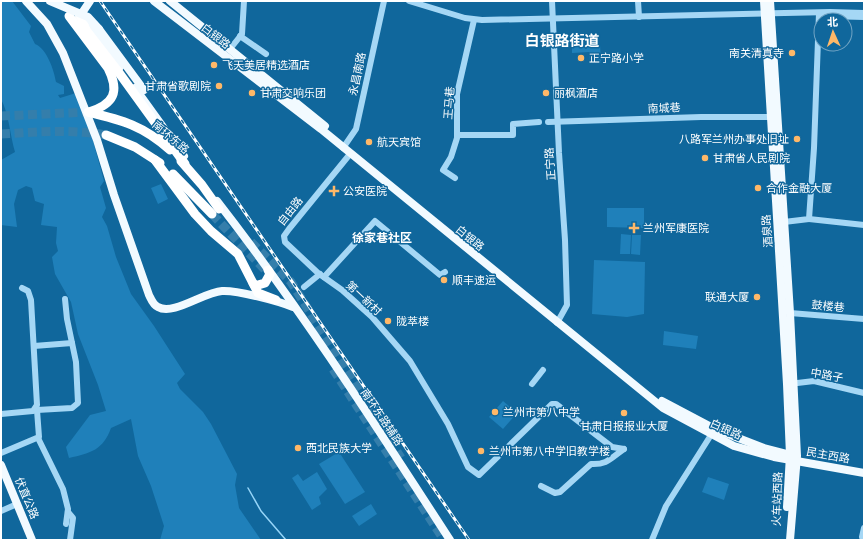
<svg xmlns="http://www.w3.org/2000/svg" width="865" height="541" viewBox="0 0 865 541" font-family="Mulish,'Noto Sans SC',sans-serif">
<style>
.green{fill:#1f80ba}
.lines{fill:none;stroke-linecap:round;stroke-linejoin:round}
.stream{stroke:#96d5f8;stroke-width:1.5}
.highway-tunnel{stroke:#347eab;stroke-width:9;stroke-dasharray:9 4.5;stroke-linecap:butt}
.minor{stroke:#a5d7f5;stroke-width:6}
.major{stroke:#f2faff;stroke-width:8}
.highway{stroke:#fff;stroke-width:9}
.rail-casing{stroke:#fff;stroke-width:3}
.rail{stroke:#10679c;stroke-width:1.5;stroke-dasharray:4.5;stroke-linecap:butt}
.major-bridge{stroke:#f2faff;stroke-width:8}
.poi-dot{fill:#ffb868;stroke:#10679c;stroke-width:1.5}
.labels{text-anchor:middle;stroke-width:3;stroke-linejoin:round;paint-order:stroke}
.street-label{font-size:11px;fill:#fff;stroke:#10679c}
.poi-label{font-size:11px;fill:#fff;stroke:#10679c;text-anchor:start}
.neighbourhood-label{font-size:12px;font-weight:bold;fill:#fff;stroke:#10679c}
.district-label{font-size:15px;font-weight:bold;fill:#fff;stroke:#10679c}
</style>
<rect width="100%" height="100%" fill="#10679c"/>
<!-- green -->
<g class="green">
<path d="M1 1H12L31 26 29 32 35 44C47 49 54 70 56 82L64 86V94L58 95 60 98 76 93 92 137 104 181 100 187 106 208 102 217 107 226 116 257 131 294 154 326 185 374 177 383 180 389 203 412 211 424 237 474 235 485 239 508 261 540H160L164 526 151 486 138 456 131 419 111 428C103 450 91 453 69 458L66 447 90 415 106 411 98 385 78 334 71 302 55 274 52 257 58 251 56 243 57 227 41 225 44 204 35 201 32 188 26 186 18 190 14 204 17 227 1 225V160L15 152C10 135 9 114 1 99Z"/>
<path d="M600 44 601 63H590L589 52 572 53V44Z"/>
<path d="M161 184 168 199 158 204 151 188Z"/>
<path d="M607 208H644V228L607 227Z"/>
<path d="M621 234 631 235 630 254H620Z"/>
<path d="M632 235H641L640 255 631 254Z"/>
<path d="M594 260 645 262 644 314 627 317 592 314Z"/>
<path d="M664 331 698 336 696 349 663 345Z"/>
<path d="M503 401 517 413 503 429 489 417Z"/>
<path d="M339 452 365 492 345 504 319 464Z"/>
<path d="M317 472 327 489 319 497 321 504 312 510 292 478 298 474 303 481Z"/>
<path d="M708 477 729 484 724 500 702 492Z"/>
<path d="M371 504 377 514 359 526 352 516Z"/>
</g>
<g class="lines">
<!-- stream -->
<path class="stream" d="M248 488 261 511 286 540"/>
<!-- highway-tunnel -->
<g class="highway-tunnel">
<path d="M1 116 88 112"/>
<path d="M1 134C36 132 71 129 106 135"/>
<path d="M212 214 268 273"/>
<path d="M251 242 291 282 401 458"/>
<path d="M333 369 444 540"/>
</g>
<!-- minor -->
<g class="minor">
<path d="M409 1 465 18 482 20 830 12 864 13"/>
<path d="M552 1 559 153 565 240 567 305 557 323"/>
<path d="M638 1 639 17"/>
<path d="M820 14 826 16 864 17"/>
<path d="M240 36 266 54"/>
<path d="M230 49 242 34 244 1"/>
<path d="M548 122 701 117H772"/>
<path d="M457 135H513V124L539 122"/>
<path d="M343 148 356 129 384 1"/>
<path d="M350 154 289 229 284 236 285 242 318 273 342 290 372 317 410 361 448 424 468 467 479 475 552 404H556L612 447 624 449"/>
<path d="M455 178 443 170 451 157 457 138V94L474 20"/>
<path d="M809 219 864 225"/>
<path d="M784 222 809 219 814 148 819 13"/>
<path d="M324 277 375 221 440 275 445 272"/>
<path d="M304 287 320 274"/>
<path d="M790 313 864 319"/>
<path d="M34 346 72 343"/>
<path d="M532 384 543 370"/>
<path d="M789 384 814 381 864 393"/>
<path d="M37 410 72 408 78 403 76 362 67 319 65 299"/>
<path d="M1 414 33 411 37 405 31 300 28 291 22 288"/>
<path d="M38 438 63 489 68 509 66 524"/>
<path d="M1 453 39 437 37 410 36 409"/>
<path d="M541 486 555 493 560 492 591 464C607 465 611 458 624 449"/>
<path d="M1 511 17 504"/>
<path d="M68 512 73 518 70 540"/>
<path d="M864 528 862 537H864"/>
<path d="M652 540 666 506 711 435"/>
</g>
<!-- major -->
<g class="major">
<path d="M26 1 47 24 63 53 97 140 114 195 149 295C151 299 153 305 158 307 173 316 204 292 222 291 237 290 278 301 293 307"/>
<path d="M154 1 321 129 663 408 734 446 774 457 864 473"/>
<path d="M170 1 325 126"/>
<path d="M764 1 787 384 790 455 787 507"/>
<path d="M770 1 790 313 797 456 790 540"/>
<path d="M83 17 120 67"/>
<path d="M78 19 90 1"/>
<path d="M99 29 144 90"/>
<path d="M135 88 184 156"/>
<path d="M217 201C301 309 376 426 450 540"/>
<path d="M662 401 715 429 764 448 795 456"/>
<path d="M1 465 32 540"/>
</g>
<!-- highway -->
<g class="highway">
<path d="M80 15 86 30 117 70 185 164"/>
<path d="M69 16 108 68C120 92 114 104 89 112"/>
<path d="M88 112C122 120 144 126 170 150"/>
<path d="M106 135 135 147 160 163"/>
<path d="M155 160 195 214 211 231 238 254 258 293 276 300"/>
<path d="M181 161 202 185 219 209"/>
<path d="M173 174 212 214"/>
<path d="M253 283 255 286 265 283 270 274 268 270"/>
</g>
<!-- rail casing -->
<g class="rail-casing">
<path id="rail" d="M100 1 469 540"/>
</g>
<!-- rail -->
<use href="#rail" class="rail"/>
<!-- major-bridge -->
<path class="major-bridge" d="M50 1 88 17 99 29"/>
</g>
<!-- markers -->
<g class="poi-dot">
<circle cx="792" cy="53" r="4"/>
<circle cx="581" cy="58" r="4"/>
<circle cx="214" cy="65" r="4"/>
<circle cx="219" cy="86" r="4"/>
<circle cx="252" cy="93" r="4"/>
<circle cx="546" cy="93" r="4"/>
<circle cx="797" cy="139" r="4"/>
<circle cx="369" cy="142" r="4"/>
<circle cx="705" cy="158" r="4"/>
<circle cx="758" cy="188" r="4"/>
<path d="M332 185h4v4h4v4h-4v4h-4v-4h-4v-4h4z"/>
<path d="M632 222h4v4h4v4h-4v4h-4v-4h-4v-4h4z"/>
<circle cx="444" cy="280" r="4"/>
<circle cx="757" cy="297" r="4"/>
<circle cx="388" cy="321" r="4"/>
<circle cx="495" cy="412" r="4"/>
<circle cx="624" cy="413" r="4"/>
<circle cx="298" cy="448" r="4"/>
<circle cx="481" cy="451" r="4"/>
</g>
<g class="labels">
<!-- street labels -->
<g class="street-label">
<text transform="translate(216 36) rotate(38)" y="4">白银路</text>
<text transform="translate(357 74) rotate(-78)" y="4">永昌南路</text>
<text transform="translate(449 103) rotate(-86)" y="4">王马巷</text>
<text transform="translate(664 108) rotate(-3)" y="4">南城巷</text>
<text transform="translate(171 137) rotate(40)" y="4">南环东路</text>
<text transform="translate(550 164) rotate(-94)" y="4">正宁路</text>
<text transform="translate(290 211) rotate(-52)" y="4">自由路</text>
<text transform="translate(767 231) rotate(-94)" y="4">酒泉路</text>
<text transform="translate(470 238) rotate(39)" y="4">白银路</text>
<text transform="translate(364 298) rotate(43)" y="4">第一新村</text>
<text transform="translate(828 306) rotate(5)" y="4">鼓楼巷</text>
<text transform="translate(827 375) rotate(10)" y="4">中路子</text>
<text transform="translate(382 417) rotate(56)" y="4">南环东路辅路</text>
<text transform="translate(726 429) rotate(24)" y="4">白银路</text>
<text transform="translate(828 455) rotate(10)" y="4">民主西路</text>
<text transform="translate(27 498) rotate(67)" y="4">伏直公路</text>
<text transform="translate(777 499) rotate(-88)" y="4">火车站西路</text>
</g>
<!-- poi labels -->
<g class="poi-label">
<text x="784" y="57" text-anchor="end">南关清真寺</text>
<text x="589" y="62">正宁路小学</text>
<text x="222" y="69">飞天美居精选酒店</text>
<text x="211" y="90" text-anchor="end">甘肃省歌剧院</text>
<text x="260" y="97">甘肃交响乐团</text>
<text x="554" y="97">丽枫酒店</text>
<text x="789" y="143" text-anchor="end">八路军兰州办事处旧址</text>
<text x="377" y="146">航天宾馆</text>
<text x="713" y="162">甘肃省人民剧院</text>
<text x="766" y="192">合作金融大厦</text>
<text x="343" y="195">公安医院</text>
<text x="643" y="232">兰州军康医院</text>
<text x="452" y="284">顺丰速运</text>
<text x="749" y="301" text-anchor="end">联通大厦</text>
<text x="396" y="325">陇萃楼</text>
<text x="503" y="416">兰州市第八中学</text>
<text x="624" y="430" text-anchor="middle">甘肃日报报业大厦</text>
<text x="306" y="452">西北民族大学</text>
<text x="489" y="455">兰州市第八中学旧教学楼</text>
</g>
<!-- neighbourhood labels -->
<g class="neighbourhood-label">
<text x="382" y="242">徐家巷社区</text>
</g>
<!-- district labels -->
<g class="district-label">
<text x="562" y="46">白银路街道</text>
</g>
</g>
<!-- border -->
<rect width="865" height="541" fill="none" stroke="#ffffff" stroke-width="4"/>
<!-- north arrow -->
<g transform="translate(833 32) rotate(357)"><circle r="19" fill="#10679c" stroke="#70a4c4"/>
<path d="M0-3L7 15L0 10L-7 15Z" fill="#ffb868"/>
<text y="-6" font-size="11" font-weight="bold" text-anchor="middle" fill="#ffffff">北</text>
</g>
</svg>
